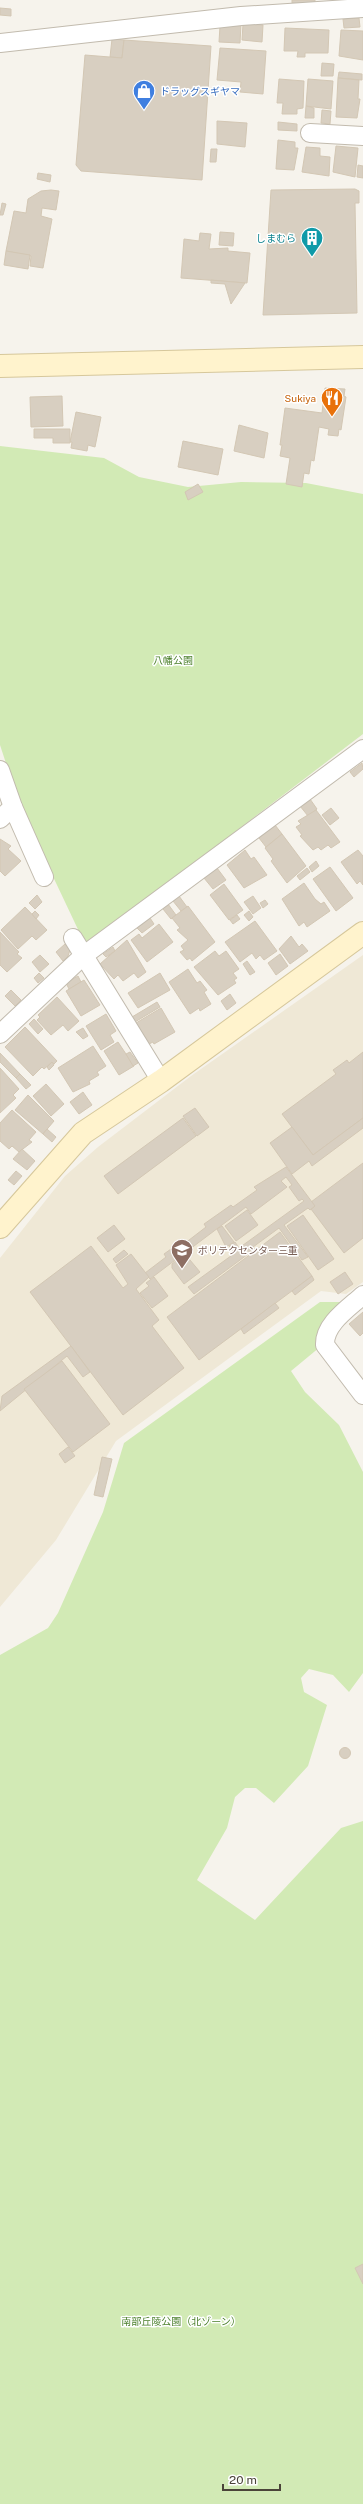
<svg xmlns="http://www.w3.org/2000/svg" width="363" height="2504" viewBox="0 0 363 2504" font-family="'Public Sans','Noto Sans JP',sans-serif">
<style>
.education{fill:#efe8d6}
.green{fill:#d2eab5}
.building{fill:#d8cfc1;stroke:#d3c7b4}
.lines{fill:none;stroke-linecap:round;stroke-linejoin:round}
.street-casing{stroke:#c2bbae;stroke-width:20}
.secondary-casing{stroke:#d6c79b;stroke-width:24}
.street{stroke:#fff;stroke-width:18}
.secondary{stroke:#fff3cd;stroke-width:22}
.labels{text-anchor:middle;stroke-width:3;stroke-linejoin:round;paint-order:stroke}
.shop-label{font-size:10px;fill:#366cbe;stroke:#fff;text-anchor:start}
.culture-label{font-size:10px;fill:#0d838f;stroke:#fff;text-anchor:end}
.food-label{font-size:10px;fill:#c56008;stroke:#fff;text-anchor:end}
.park-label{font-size:10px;fill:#4a7f2a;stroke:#fff}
.education-label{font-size:10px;fill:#785e54;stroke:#fff;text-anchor:start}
</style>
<rect width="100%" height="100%" fill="#f6f3ec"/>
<!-- education -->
<path class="education" d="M363 955V1282L346 1294 321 1291 116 1441 56 1540 0 1607V1258L65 1176 98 1147 191 1076Z"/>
<!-- green -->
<g class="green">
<path d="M0 446 104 458 139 477 188 487 241 482 306 483 363 494V734L91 942 83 940 21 809 0 745Z"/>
<path d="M320 1302H346L320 1347 291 1371 305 1392 339 1425 363 1472V1673L349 1692 333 1675 309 1669 301 1678 304 1692 327 1705 308 1766 274 1803 256 1788H245L235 1797 227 1828 197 1880 255 1920 341 1828 363 1821V2504H0V1655L48 1628 58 1613 103 1512 124 1443Z"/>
</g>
<!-- building -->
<g class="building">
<path d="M292 0H315V5L292 3Z"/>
<path d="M0 8 11 9V16L0 15Z"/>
<path d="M359 18 360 27 344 28 343 19Z"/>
<path d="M241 24 240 43 219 42 220 26Z"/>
<path d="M243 24 263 25 262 42 242 40Z"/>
<path d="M285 28 329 30 328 53H305V57H297L298 51H284Z"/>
<path d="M341 30 363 31V60L339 56Z"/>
<path d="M112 39 124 40 122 58 110 57Z"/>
<path d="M124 40 211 46 202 180 81 171 76 165 85 55 122 58Z"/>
<path d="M220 48 266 51 263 94 240 92 241 82 217 80Z"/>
<path d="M322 63 334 64 333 76H321Z"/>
<path d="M339 72 362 74V80L338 78Z"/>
<path d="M338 78 359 80 358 99H360L357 118 336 117Z"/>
<path d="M279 79 304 81 303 108 297 109V114H282L283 103H277Z"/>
<path d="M308 79 333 81 331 109 306 106Z"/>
<path d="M306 106 314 108V118H305Z"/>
<path d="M322 110 331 111 330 124 321 123Z"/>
<path d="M217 121 247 123 245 147 217 144Z"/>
<path d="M278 122 297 124V131L278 130Z"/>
<path d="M278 140 295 142V148H298L294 170 276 169Z"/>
<path d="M336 146 358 148 355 177 333 172Z"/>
<path d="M306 147 320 148V156L330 157 329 176 302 172Z"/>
<path d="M211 149H217L216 162H210Z"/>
<path d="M358 165 363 166V178L357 177Z"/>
<path d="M38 173 51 175 50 182 37 179Z"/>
<path d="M355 189 359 191V203H355L357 313 263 315 271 190Z"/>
<path d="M51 190 59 191 56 210 42 208 41 216 52 219 43 268 30 266 31 256 6 251 14 211 26 213 28 199 41 191Z"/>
<path d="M2 203 6 204 3 215H0Z"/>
<path d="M220 232 234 233 233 246 219 245Z"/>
<path d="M200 233 211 234 209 249 228 248V251L250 253 247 283 181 278 184 239 199 241Z"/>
<path d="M6 251 30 255 28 269 4 265Z"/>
<path d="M211 280 245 283 231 304 225 284 211 283Z"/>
<path d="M325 388 345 389 344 396 346 397 341 430 339 429 338 436 328 435 329 429 319 427 314 461 311 460 309 474 304 473 302 487 286 484 290 458 280 456 282 445H280L285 408 322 413Z"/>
<path d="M62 396 63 426 31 427 30 397Z"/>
<path d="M76 412 101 417 95 447 88 445 87 451 71 448 72 442H70Z"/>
<path d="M239 425 268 433 264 458 234 451Z"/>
<path d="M34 429H70V443H53V438H34Z"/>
<path d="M183 441 223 449 218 475 178 467Z"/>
<path d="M198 484 203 492 188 500 185 492Z"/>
<path d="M362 763 363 769 354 777 350 772Z"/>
<path d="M310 799 317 809 308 816 300 806Z"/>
<path d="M331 808 339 818 330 825 322 815Z"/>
<path d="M316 810 340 842 331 848 328 845 321 850 318 847 313 850 300 836 302 835 296 827 301 824 298 821Z"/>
<path d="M275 825 282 834 266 847 259 838Z"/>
<path d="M282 834 306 866 287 883 271 861 273 859 265 848Z"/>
<path d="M0 839 11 846 8 849 21 861 5 876 0 871Z"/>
<path d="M245 850 251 859 254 857 267 875 244 888 227 865Z"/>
<path d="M358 850 363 856V885L360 881 357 884 341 862Z"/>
<path d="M316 861 319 866 312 872 309 867Z"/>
<path d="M330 867 353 898 336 911 313 879Z"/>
<path d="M217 868 226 880 213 889 204 878Z"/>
<path d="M307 868 310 872 300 880 297 876Z"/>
<path d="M304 883 315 899 321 904 324 902 330 911 307 927 304 922 299 926 282 899Z"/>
<path d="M224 884 243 910 229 920 210 895Z"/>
<path d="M37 895 42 902 35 909 29 903Z"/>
<path d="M179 896 187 907 181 911 173 901Z"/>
<path d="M253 896 261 908 253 914 244 902Z"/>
<path d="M265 900 268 904 263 908 260 903Z"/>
<path d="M168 904 176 915 171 919 163 909Z"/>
<path d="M188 906 215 942 192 961 190 958 187 960 180 952 184 950 181 946 188 940 177 930 180 928 172 918Z"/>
<path d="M25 907 47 930 36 940 32 936 18 949 1 930Z"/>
<path d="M35 911 39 915 36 919 32 914Z"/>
<path d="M249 911 253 917 249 921 244 915Z"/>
<path d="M237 915 240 919 233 924 230 920Z"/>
<path d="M150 918 154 924 142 933 137 928Z"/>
<path d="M255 921 277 951 264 960 260 955 256 959 252 953 240 962 225 942Z"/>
<path d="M159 924 173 942 147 962 131 940 139 934 142 938Z"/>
<path d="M0 932 19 952 17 954 22 958 7 972 0 965Z"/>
<path d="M291 936 299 947 302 944 308 951 290 964 279 949Z"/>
<path d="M127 940 146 972 138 978 134 973 123 981 118 975 114 979 100 964Z"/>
<path d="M65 944 70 950 68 956 63 961 56 952Z"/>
<path d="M113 947 115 951 106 957 103 954Z"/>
<path d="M215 951 219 956 226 951 239 969 233 973 237 978 234 980 236 983 218 995 194 967Z"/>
<path d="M280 954 288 966 276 975 268 963Z"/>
<path d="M40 955 49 964 40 972 32 962Z"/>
<path d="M247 961 255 972 250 975 243 964Z"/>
<path d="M188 969 197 983 200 981 207 990 204 992 211 1004 200 1011 199 1008 190 1014 169 982Z"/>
<path d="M39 973 44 978 38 983 34 978Z"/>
<path d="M160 973 170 990 138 1008 128 993Z"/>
<path d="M78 976 81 982 69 989 66 983Z"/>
<path d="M84 980 100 1005 81 1016 66 991Z"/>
<path d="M11 990 21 1000 15 1006 5 996Z"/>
<path d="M230 994 236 1003 227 1010 221 1001Z"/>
<path d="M57 997 79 1021 68 1031 63 1025 51 1035 37 1020 40 1017 38 1015Z"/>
<path d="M157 1002 160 1007 135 1022 132 1017Z"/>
<path d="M161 1008 175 1032 154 1044 153 1042 149 1044 136 1023Z"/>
<path d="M106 1014 116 1031 110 1035 114 1042 101 1050 86 1026Z"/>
<path d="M34 1019 43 1029 38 1034 29 1024Z"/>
<path d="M25 1027 57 1061 54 1064 52 1062 44 1069 42 1067 33 1076 5 1047Z"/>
<path d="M83 1028 88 1036 83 1039 76 1032Z"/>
<path d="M118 1042 134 1066 119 1075 104 1051Z"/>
<path d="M93 1046 106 1066 97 1072 99 1075 89 1081 90 1084 73 1092 58 1068Z"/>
<path d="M130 1052 138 1063 133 1066 126 1054Z"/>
<path d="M363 1052V1118L313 1155 282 1114 336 1074 333 1070 347 1060 349 1063Z"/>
<path d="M0 1053 20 1074 16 1078 0 1062Z"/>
<path d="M52 1062 54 1065 49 1070 47 1067Z"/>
<path d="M0 1068 19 1089 13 1095 16 1098 0 1113Z"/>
<path d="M20 1074 31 1085 26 1089 16 1078Z"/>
<path d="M46 1084 64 1104 51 1116 33 1096Z"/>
<path d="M83 1092 92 1105 79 1114 70 1102Z"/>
<path d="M28 1095 54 1121 43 1134 15 1110Z"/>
<path d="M195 1108 209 1127 197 1136 183 1116Z"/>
<path d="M12 1110 36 1132 29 1140 32 1142 19 1152 12 1146 9 1149 0 1141V1123Z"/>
<path d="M183 1118 196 1136 118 1194 104 1176Z"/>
<path d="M363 1118V1128L312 1166 309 1161 292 1174 270 1143 292 1127 313 1155Z"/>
<path d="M47 1129 56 1137 52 1142 43 1134Z"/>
<path d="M22 1149 35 1161 27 1170 13 1159Z"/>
<path d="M363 1163V1238L344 1253 311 1209 315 1206 311 1202Z"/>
<path d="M286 1167 315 1206 310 1210 308 1208 284 1225 308 1257 302 1260 279 1228 253 1247 255 1249 194 1294 188 1287 235 1253 229 1246 235 1242 239 1248 304 1201 302 1199 299 1201 289 1187 292 1185 286 1177 281 1181 287 1187 251 1214 246 1207 150 1279 145 1273 166 1257 164 1254 178 1244 180 1247 206 1227 204 1224 231 1205 233 1207 257 1190 254 1187Z"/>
<path d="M16 1171 22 1176 14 1185 8 1180Z"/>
<path d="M247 1210 258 1225 236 1241 225 1226Z"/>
<path d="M303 1215 334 1259 318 1270 287 1226Z"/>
<path d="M114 1225 125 1239 108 1252 97 1238Z"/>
<path d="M222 1226 234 1242 226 1247 217 1229Z"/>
<path d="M280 1232 312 1276 199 1360 167 1317Z"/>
<path d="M91 1246 123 1288 128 1284 116 1265 131 1254 149 1277 136 1289 159 1320 152 1326 184 1368 123 1415 30 1292Z"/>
<path d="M124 1250 128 1254 116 1263 113 1259Z"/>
<path d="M185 1254 200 1272 184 1284 172 1268V1264Z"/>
<path d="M345 1272 353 1284 338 1294 330 1282Z"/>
<path d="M312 1276 314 1280 295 1295 292 1291Z"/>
<path d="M154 1277 168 1296 152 1308 140 1293 149 1286 146 1283Z"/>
<path d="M275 1303 279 1308 244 1334 241 1329Z"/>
<path d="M363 1312V1333L360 1336 349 1324Z"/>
<path d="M71 1346 90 1372 83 1377 67 1356 0 1411 2 1396Z"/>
<path d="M62 1361 110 1424 73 1452 24 1389Z"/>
<path d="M68 1447 75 1456 65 1463 59 1454Z"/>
<path d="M102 1457 112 1459 103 1497 94 1495Z"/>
<circle cx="345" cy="1753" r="5.5"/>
<path d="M363 2264V2284L355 2268Z"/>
</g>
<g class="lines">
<!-- street casing -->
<g class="street-casing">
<g id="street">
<path d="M0 43 241 16 363 8"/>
<path d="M310 133 363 136"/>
<path d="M0 770 13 807 44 877"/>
<path d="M0 819 13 807"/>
<path d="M73 938 161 1081"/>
<path d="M0 1034 83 956 363 749"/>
<path d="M363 1295C349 1308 324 1324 325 1345L363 1395"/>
</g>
</g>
<!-- secondary casing -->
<g class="secondary-casing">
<g id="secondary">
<path d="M0 366 363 357"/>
<path d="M0 1227 83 1133 161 1081 363 933"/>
</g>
</g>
<!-- street -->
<use href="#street" class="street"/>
<!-- secondary -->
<use href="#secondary" class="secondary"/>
</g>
<!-- icons -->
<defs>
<g id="shop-pin" transform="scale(1.15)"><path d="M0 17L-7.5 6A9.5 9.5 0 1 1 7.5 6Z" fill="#3f7fe0" stroke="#fff"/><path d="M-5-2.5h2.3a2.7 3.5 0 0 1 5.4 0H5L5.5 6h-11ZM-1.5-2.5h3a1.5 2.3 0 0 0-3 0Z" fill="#fff"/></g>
<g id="building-pin" transform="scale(1.15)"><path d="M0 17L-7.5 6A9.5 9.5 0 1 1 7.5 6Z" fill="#0f9aa8" stroke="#fff"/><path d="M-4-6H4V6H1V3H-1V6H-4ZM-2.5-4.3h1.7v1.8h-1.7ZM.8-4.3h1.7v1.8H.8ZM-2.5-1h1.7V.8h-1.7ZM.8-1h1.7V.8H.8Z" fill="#fff"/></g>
<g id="restaurant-pin" transform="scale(1.15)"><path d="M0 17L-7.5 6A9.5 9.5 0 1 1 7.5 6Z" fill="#e8710a" stroke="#fff"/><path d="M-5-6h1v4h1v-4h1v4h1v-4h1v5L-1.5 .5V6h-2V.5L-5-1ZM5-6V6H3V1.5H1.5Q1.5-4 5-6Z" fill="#fff"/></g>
<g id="school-pin" transform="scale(1.15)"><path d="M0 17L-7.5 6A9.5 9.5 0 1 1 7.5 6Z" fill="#8d6e63" stroke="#fff"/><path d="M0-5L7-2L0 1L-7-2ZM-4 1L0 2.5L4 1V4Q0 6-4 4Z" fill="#fff"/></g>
</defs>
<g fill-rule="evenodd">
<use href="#shop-pin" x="144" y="91"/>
<use href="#building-pin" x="312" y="238"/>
<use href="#restaurant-pin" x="332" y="398"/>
<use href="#school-pin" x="182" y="1250"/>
</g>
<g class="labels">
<!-- shop labels -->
<g class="shop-label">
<text x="160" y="95">ドラッグスギヤマ</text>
</g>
<!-- culture labels -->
<g class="culture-label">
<text x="296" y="242">しまむら</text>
</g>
<!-- food labels -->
<g class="food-label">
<text x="316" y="402">Sukiya</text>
</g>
<!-- park labels -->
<g class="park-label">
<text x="173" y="664">八幡公園</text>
<text x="181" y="2325">南部丘陵公園（北ゾーン）</text>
</g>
<!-- education labels -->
<g class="education-label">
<text x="198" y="1254">ポリテクセンター三重</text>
</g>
</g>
<!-- scale -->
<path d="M223 2484v6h57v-6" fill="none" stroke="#4b4439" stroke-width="2"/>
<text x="229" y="2484" font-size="12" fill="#4b4439" stroke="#ffffff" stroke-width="3" paint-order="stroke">20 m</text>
</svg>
